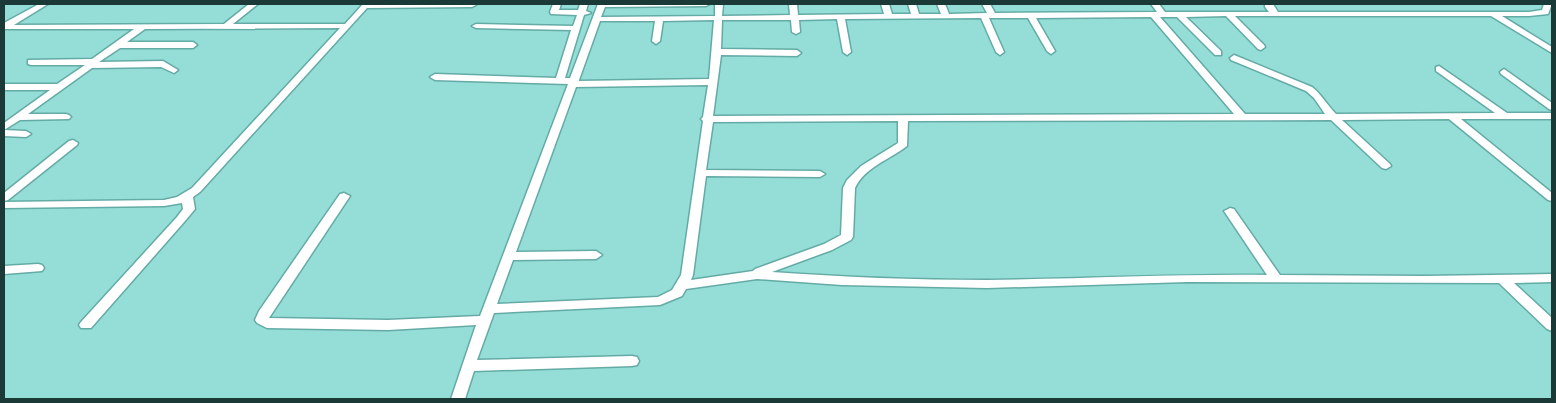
<svg xmlns="http://www.w3.org/2000/svg" width="1556" height="403" viewBox="0 0 1556 403" font-family="'Alegreya Sans',sans-serif">
<style>
.lines{fill:none;stroke-linecap:round;stroke-linejoin:round}
.street-casing{stroke:#64aba6;stroke-width:3}
.street{fill:#fff;fill-rule:evenodd}
</style>
<rect width="100%" height="100%" fill="#95ddd7"/>
<g class="lines">
<!-- street casing -->
<g class="street-casing">
<g id="street">
<path d="M39 4H48L14 25 224 24 249 4H258L233 24H345L363 4 476 5 472 7 367 8 200 192 193 197 195 209 185 221 91 328H81L79 325 81 322 177 217 183 209 182 203 164 206 4 208V202L164 200 177 197 192 188 340 28 145 29 127 42H193L197 45 193 48H120L99 62 163 61 178 70 174 73 161 67 92 68 28 114H66L69 115 71 117 69 119 20 120 4 130V123L50 90H4V84H57L85 65H31L28 64V60L92 59 134 29H4V23Z"/>
<path d="M553 4H561L559 10H578L580 4H588L586 11 591 13 584 15 565 78H570L598 4H710L706 6 605 7 601 17 715 16V4H723L722 16 790 15 789 4H797L798 15 884 14 881 4H889L892 14H911L908 4H916L919 14H941L937 4H945L949 14 987 13 982 4H990L995 13 1157 12 1151 4H1159L1165 12H1269L1265 7V4H1273L1278 12H1529L1542 10 1544 4H1552L1548 14 1529 16H1502L1552 47V53L1491 16H1235L1264 45 1265 47 1261 50 1258 49 1226 16 1186 17 1221 51V55H1215L1177 17H1160L1245 114H1325L1314 98 1306 91 1231 60 1230 58 1234 55 1312 87C1322 95 1327 105 1336 114L1495 113 1436 71V67L1439 66 1507 113H1552V119H1461L1552 193V201L1548 200 1449 119 1342 120 1390 164 1391 166 1386 169 1382 168 1331 120 908 121 907 146C889 160 865 167 855 188L853 237 851 240 832 250 772 272C843 277 915 280 987 280 1081 279 1174 274 1267 275L1224 211 1230 208 1234 209 1280 275 1424 276 1552 274V282L1514 283 1552 318V331L1547 329 1499 283 1187 282 987 288 842 285 757 279 686 289 682 296 660 305 494 313 477 360 632 356 637 357 639 361 637 365 632 366 474 371 465 399H451L476 325 388 330 267 328 257 323 255 320 259 311 340 194 344 193 350 196 269 318 388 320 480 316 568 84 435 80 430 77 435 74 556 78 571 30 476 28 472 26 476 24 573 26 577 15 551 14 550 12ZM1151 17 1234 114 713 116 721 55 797 56 801 53 797 50 721 49 722 20H791L792 32 796 34 800 32 799 20 837 19 843 52 847 55 851 52 845 19 981 18 996 52 1000 55 1004 52 989 18H1028L1047 51 1051 54 1055 51 1036 18ZM714 20 709 79 579 81V80L600 21H655L652 41 656 44 660 41 663 21ZM708 85 703 117 701 119 703 121 681 275 672 290 658 297 497 304 513 260 596 259 602 255 596 251 516 252 576 87ZM898 121V143L861 166 847 180 843 188 841 235 824 244 755 269 753 271 691 280 693 275 706 176 820 177 825 174 820 171 706 170 713 122Z"/>
<path d="M1504 69 1552 103V110L1549 109 1501 74 1500 72Z"/>
<path d="M4 130 26 131 31 134 26 137 4 136Z"/>
<path d="M73 140 78 143 77 145 8 200 4 201V193L69 141Z"/>
<path d="M38 264 42 265 44 268 42 271 4 274V266Z"/>
</g>
</g>
<!-- street -->
<use href="#street" class="street"/>
</g>
<!-- border -->
<rect width="1556" height="403" fill="none" stroke="#1b3937" stroke-width="10"/>
</svg>
